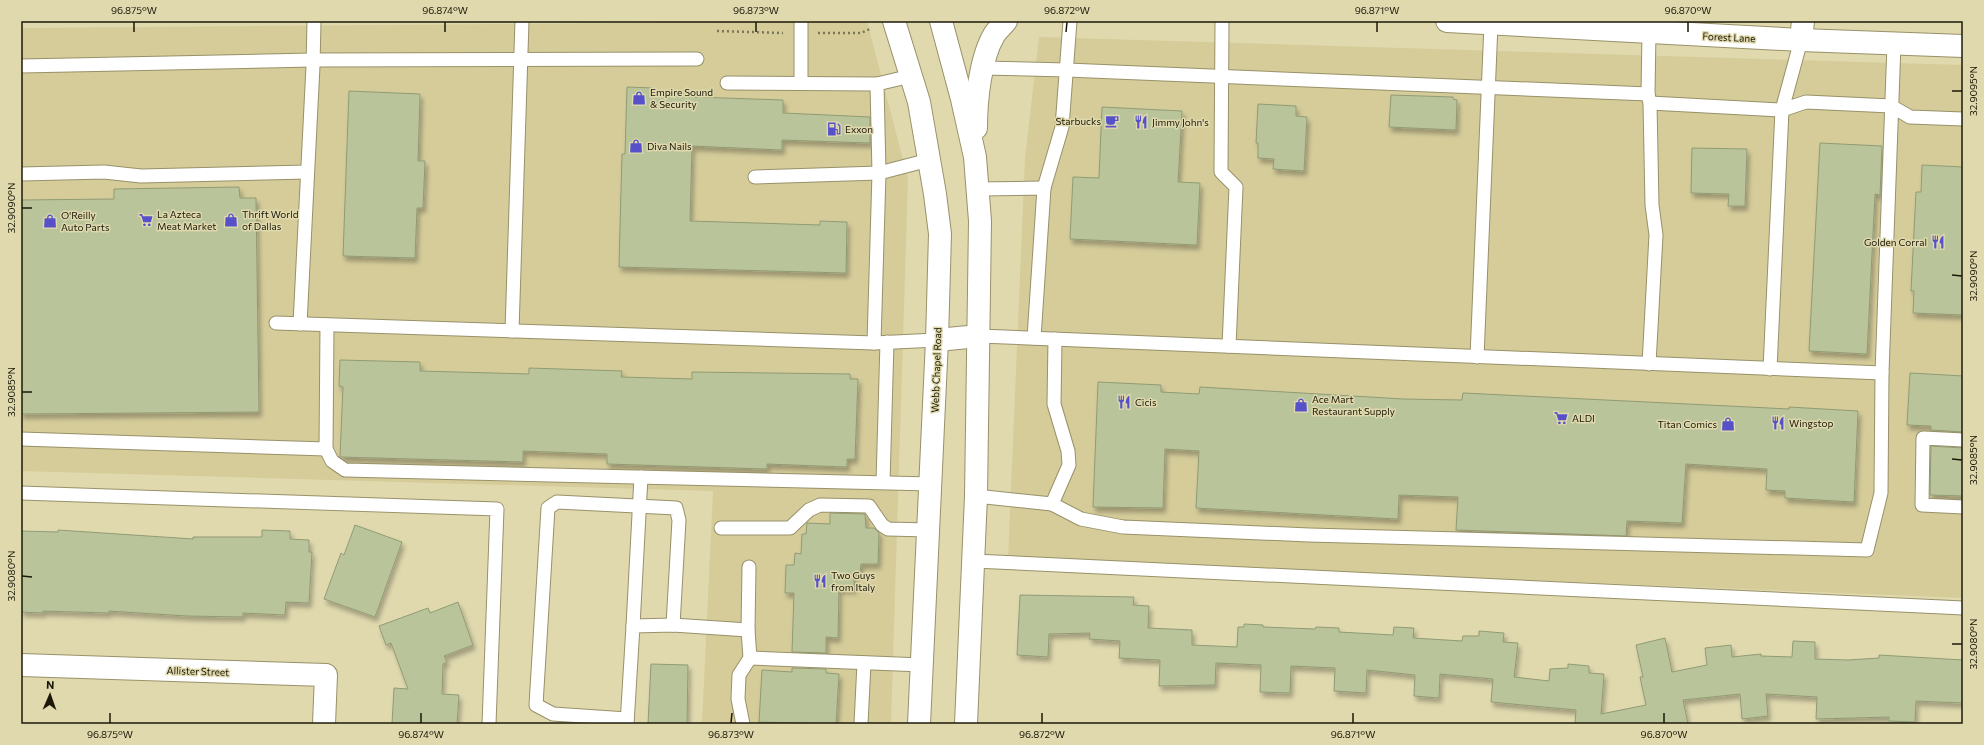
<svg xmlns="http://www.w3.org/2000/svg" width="1984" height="745" viewBox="0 0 1984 745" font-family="Commissioner,sans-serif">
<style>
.built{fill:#d5cc9a}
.building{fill:#b9c49b;stroke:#919b74;filter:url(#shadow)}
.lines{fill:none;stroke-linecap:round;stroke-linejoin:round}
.lane-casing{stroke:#989169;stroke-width:15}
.street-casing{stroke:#989169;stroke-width:24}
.secondary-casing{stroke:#989169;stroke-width:24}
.path{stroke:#7a7558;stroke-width:2.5;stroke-dasharray:2 3;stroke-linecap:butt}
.lane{stroke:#fff;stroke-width:13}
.street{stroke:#fff;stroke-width:22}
.secondary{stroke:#fff;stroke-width:22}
.ticks{fill:none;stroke:#1b1808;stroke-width:1.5}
.labels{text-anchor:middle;stroke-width:3;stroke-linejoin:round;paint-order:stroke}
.street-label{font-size:10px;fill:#1b1808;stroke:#e0d9ae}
.poi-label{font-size:10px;fill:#1b1808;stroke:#e0d9ae;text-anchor:start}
.neatline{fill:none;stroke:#1b1808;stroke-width:1.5}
.ticks-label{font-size:10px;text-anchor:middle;fill:#1b1808}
</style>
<defs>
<filter id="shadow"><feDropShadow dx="2.5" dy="4.5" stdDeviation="2" flood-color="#0004"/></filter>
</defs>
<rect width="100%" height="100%" fill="#e0d9ae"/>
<!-- built -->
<g class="built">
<path d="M867 21 908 179 891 724H702L713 491 21 471V28Z"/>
<path d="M1039 37 1963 65V598L1008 559 1025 158Z"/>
</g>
<!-- building -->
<g class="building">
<path d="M627 87 653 88V93L694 94V97L783 100V113L870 117V143L782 140V150L692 146 690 221 820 225V221L847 222 846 273 619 267 622 154H625Z"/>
<path d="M349 91 420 94 418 161H425L423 208H417L415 258 343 256Z"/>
<path d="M1391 95 1453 97V99L1457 100 1456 130 1389 127Z"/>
<path d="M1258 104 1296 106V116L1307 117 1304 171 1273 169 1274 159 1258 158V143H1256Z"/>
<path d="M1102 107 1182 111 1178 182 1200 183 1197 245 1070 239 1073 177 1099 178Z"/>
<path d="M1820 143 1882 146 1880 195 1875 194 1867 354 1809 351Z"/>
<path d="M1692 148 1747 149 1745 206H1728L1729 194 1691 193Z"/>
<path d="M1922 165 1963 167V315L1913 313 1914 291H1911L1916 192H1921Z"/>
<path d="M239 187 240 198H256L259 412 21 414V200L114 199V189Z"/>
<path d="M340 360 420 362V371L529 374V368L622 371 621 377 692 379V372L850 374V379H858L855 459H847V467L767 464V469L607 464V454L523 451V462L340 457 343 387 339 386Z"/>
<path d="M1910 373 1963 376V432L1931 430V426L1907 425Z"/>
<path d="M1098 382 1161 385V392L1199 394 1200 387 1403 399 1462 400 1463 393 1789 409V407L1858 411 1854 502 1785 498V491L1766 490 1767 469 1686 464 1682 523 1627 521 1626 536 1456 530 1458 497 1399 495 1398 519 1196 508 1199 451 1165 449 1163 508 1093 507Z"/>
<path d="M1931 446 1963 448V496L1930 495Z"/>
<path d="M830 513 865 514 866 528H874L879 533 878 564H861L860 573 854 572V589H839L838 638 826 637V653L792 652 794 593H785L786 565H794L795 553 801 554 802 534H806L807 523 830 524Z"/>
<path d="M355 525 402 542 375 617 324 599 341 553 344 555Z"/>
<path d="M58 530 193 539V537H262V530L290 531V539L309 540V552H312L309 603 286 602 285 615 243 613V617L187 616 109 611V613L43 611V613L21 612V531L58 532Z"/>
<path d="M1020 595 1134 597 1133 605 1149 606 1148 628 1192 630V645L1237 647 1238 627H1244V624L1263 625V627L1315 629 1316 627 1339 628V632L1393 635 1394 627 1414 628 1413 638 1462 641 1463 636H1479V631L1504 633 1503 642 1518 643 1514 677 1549 681 1550 669 1568 668V664L1589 666V673L1604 674 1601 714 1646 705 1640 677H1643L1636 645 1665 638 1672 672 1707 665 1705 648 1731 645 1732 657 1761 654V656L1792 657 1793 641 1815 642V659L1848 660 1879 658V655L1963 660V703L1916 701 1915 722 1889 721V717L1816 719 1817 697 1766 694 1768 716 1742 719 1740 694 1683 700 1688 724H1575L1576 710 1491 702 1493 679 1440 674 1439 698 1414 696 1415 675 1367 670 1366 693 1334 691 1335 668 1291 666 1290 693 1260 692 1261 665 1216 663 1215 685 1159 686 1160 660 1119 658 1120 641 1089 639 1090 633 1049 634 1048 657 1017 655Z"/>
<path d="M458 602 473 645 444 656 447 662 443 664 442 694 459 695 457 724H392L394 688 408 689 391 643 386 645 379 626 428 608 430 613Z"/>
<path d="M651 664 688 665 687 724H648Z"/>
<path d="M792 668 826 669V673L839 674 836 724 759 722 762 670 792 672Z"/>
</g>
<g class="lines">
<!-- lane casing -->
<g class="lane-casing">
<g id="lane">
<path d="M1222 21 1221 172 1236 187 1229 346"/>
<path d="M1649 32 1648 94 1650 103 1652 205 1656 235 1649 364"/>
<path d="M21 66 313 60 697 59"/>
<path d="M982 68 1067 70 1648 94"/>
<path d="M727 83 877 84 911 76"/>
<path d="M801 83V21"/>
<path d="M1650 103 1782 110 1806 102 1891 106 1910 117 1963 119"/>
<path d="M21 174 104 172 141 176 307 172"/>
<path d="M755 177 879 173 929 160"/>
<path d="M1044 188 1062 127 1070 21"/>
<path d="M978 189 1044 188 1034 338"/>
<path d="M276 323 874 343 937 340"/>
<path d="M300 324 313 66 314 21"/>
<path d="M512 331 522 21"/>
<path d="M979 336 1882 373"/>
<path d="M874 343 879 173 877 84"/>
<path d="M1477 357 1491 24"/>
<path d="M1770 369 1782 110 1801 40"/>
<path d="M21 439 326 449 327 325"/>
<path d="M1963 440 1923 438 1922 505 1963 507"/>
<path d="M326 449 332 461 345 470 931 484"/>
<path d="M883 482 887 342"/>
<path d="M21 493 497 509 489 724"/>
<path d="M976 496 1052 504 1081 519 1123 527 1309 535 1867 550 1881 493 1882 373 1894 44"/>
<path d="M1052 504 1069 465 1068 451 1054 404 1055 339"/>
<path d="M721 528H790L809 510 820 505 869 506 882 525 888 529 928 530"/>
<path d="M974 561 1963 608"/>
<path d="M633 626 641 477"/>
<path d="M750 658 922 665"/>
<path d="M627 719 553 714 536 705 548 508 557 502 676 508 679 520 673 625"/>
<path d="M627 724 633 626 673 625 748 630"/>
<path d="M743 724 738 699 739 675 750 658 748 630 749 567"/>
<path d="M861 724 864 663"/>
</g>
</g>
<!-- street casing -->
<g class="street-casing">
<path id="street" d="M21 665 326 675 324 724"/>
</g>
<!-- secondary casing -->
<g class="secondary-casing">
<g id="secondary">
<path d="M894 21 919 102 935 194 940 234 937 340 919 724"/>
<path d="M941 21 962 99 975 157 980 221 976 496 966 724"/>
<path d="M1447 21 1801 40 1963 46"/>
<path d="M1801 40 1803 21"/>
<path d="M976 128C976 101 980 59 994 35 997 30 1002 26 1006 21"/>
<path d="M937 340 979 336"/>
</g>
</g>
<!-- path -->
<g class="path">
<path d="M717 31 783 33"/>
<path d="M818 33H861L872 28"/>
</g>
<!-- lane -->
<use href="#lane" class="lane"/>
<!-- street -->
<use href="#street" class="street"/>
<!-- secondary -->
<use href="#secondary" class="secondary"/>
</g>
<!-- ticks -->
<path class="ticks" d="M134 32V22M445 32V22M756 32V22M1066 32 1067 22M1377 32V22M1688 32V22M1952 91H1962M22 208H32M1952 275 1962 276M22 392H32M1952 459 1962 460M22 576 32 577M1952 644H1962M110 723V713M421 723V713M731 723 732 713M1042 723V713M1353 723V713M1664 723V713"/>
<!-- icons -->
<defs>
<g id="shop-bare" transform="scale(1.08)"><path d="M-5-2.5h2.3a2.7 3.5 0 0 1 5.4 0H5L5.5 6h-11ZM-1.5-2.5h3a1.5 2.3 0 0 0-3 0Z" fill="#5651c9" stroke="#e0d9ae" stroke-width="2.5" paint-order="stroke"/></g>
<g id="cafe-bare" transform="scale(1.08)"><path d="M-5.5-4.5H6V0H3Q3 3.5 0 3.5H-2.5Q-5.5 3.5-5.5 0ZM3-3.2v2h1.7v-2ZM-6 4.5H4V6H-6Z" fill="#5651c9" stroke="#e0d9ae" stroke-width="2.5" paint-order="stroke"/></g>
<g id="restaurant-bare" transform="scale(1.08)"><path d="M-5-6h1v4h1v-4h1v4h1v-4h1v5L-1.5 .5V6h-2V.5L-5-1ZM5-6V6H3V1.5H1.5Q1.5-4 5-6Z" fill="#5651c9" stroke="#e0d9ae" stroke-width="2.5" paint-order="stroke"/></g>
<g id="fuel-bare" transform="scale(1.08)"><path d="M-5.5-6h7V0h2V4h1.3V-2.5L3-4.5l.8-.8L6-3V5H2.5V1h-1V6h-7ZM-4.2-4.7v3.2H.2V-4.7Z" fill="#5651c9" stroke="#e0d9ae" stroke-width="2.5" paint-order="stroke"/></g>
<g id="supermarket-bare" transform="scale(1.08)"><path d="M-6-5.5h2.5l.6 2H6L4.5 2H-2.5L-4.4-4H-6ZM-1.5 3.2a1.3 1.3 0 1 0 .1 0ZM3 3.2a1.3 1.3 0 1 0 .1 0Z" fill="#5651c9" stroke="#e0d9ae" stroke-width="2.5" paint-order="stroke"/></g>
</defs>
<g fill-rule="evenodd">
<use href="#shop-bare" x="639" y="98"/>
<use href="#cafe-bare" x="1112" y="121"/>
<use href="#restaurant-bare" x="1141" y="122"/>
<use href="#fuel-bare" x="834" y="129"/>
<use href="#shop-bare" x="636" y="146"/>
<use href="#supermarket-bare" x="146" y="220"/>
<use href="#shop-bare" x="231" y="220"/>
<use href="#shop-bare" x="50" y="221"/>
<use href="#restaurant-bare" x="1938" y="242"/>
<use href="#restaurant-bare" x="1124" y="402"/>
<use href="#shop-bare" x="1301" y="405"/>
<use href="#supermarket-bare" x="1561" y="418"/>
<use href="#restaurant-bare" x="1778" y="423"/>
<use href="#shop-bare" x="1728" y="424"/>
<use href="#restaurant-bare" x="820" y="581"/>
</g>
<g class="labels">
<!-- street labels -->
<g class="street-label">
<text transform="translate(1729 37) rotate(3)" y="4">Forest Lane</text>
<text transform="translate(936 370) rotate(-88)" y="4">Webb Chapel Road</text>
<text transform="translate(198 671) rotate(2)" y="4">Allister Street</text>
</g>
<!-- poi labels -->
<g class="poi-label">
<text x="650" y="96">Empire Sound<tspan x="650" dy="12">&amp; Security</tspan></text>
<text x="1101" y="125" text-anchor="end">Starbucks</text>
<text x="1152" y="126">Jimmy John's</text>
<text x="845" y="133">Exxon</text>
<text x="647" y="150">Diva Nails</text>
<text x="157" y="218">La Azteca<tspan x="157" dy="12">Meat Market</tspan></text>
<text x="242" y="218">Thrift World<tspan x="242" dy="12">of Dallas</tspan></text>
<text x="61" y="219">O'Reilly<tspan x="61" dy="12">Auto Parts</tspan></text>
<text x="1927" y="246" text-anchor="end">Golden Corral</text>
<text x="1312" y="403">Ace Mart<tspan x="1312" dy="12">Restaurant Supply</tspan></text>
<text x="1135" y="406">Cicis</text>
<text x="1572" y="422">ALDI</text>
<text x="1789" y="427">Wingstop</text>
<text x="1717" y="428" text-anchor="end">Titan Comics</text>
<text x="831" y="579">Two Guys<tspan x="831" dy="12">from Italy</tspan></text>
</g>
</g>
<!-- border -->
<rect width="1984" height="745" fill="none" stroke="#e0d9ae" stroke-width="44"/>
<!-- north arrow -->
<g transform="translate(50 695) rotate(2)" stroke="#e0d9ae" stroke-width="3" paint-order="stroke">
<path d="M0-3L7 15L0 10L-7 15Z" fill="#1b1808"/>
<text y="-6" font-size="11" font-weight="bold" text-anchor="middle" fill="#1b1808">N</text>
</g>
<rect x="22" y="22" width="1940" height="701" class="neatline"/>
<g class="ticks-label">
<text x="134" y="14">96.875°W</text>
<text x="445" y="14">96.874°W</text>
<text x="756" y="14">96.873°W</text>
<text x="1067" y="14">96.872°W</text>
<text x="1377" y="14">96.871°W</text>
<text x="1688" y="14">96.870°W</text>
<text transform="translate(1973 91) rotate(-90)" y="4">32.9095°N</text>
<text transform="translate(11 208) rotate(-90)" y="4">32.9090°N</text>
<text transform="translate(1973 276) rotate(-90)" y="4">32.9090°N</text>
<text transform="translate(11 392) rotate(-90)" y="4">32.9085°N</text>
<text transform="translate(1973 460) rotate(-90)" y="4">32.9085°N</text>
<text transform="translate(11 576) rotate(-90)" y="4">32.9080°N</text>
<text transform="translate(1973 644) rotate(-90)" y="4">32.9080°N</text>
<text x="110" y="738">96.875°W</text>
<text x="421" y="738">96.874°W</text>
<text x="731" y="738">96.873°W</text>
<text x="1042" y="738">96.872°W</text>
<text x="1353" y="738">96.871°W</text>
<text x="1664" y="738">96.870°W</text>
</g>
</svg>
